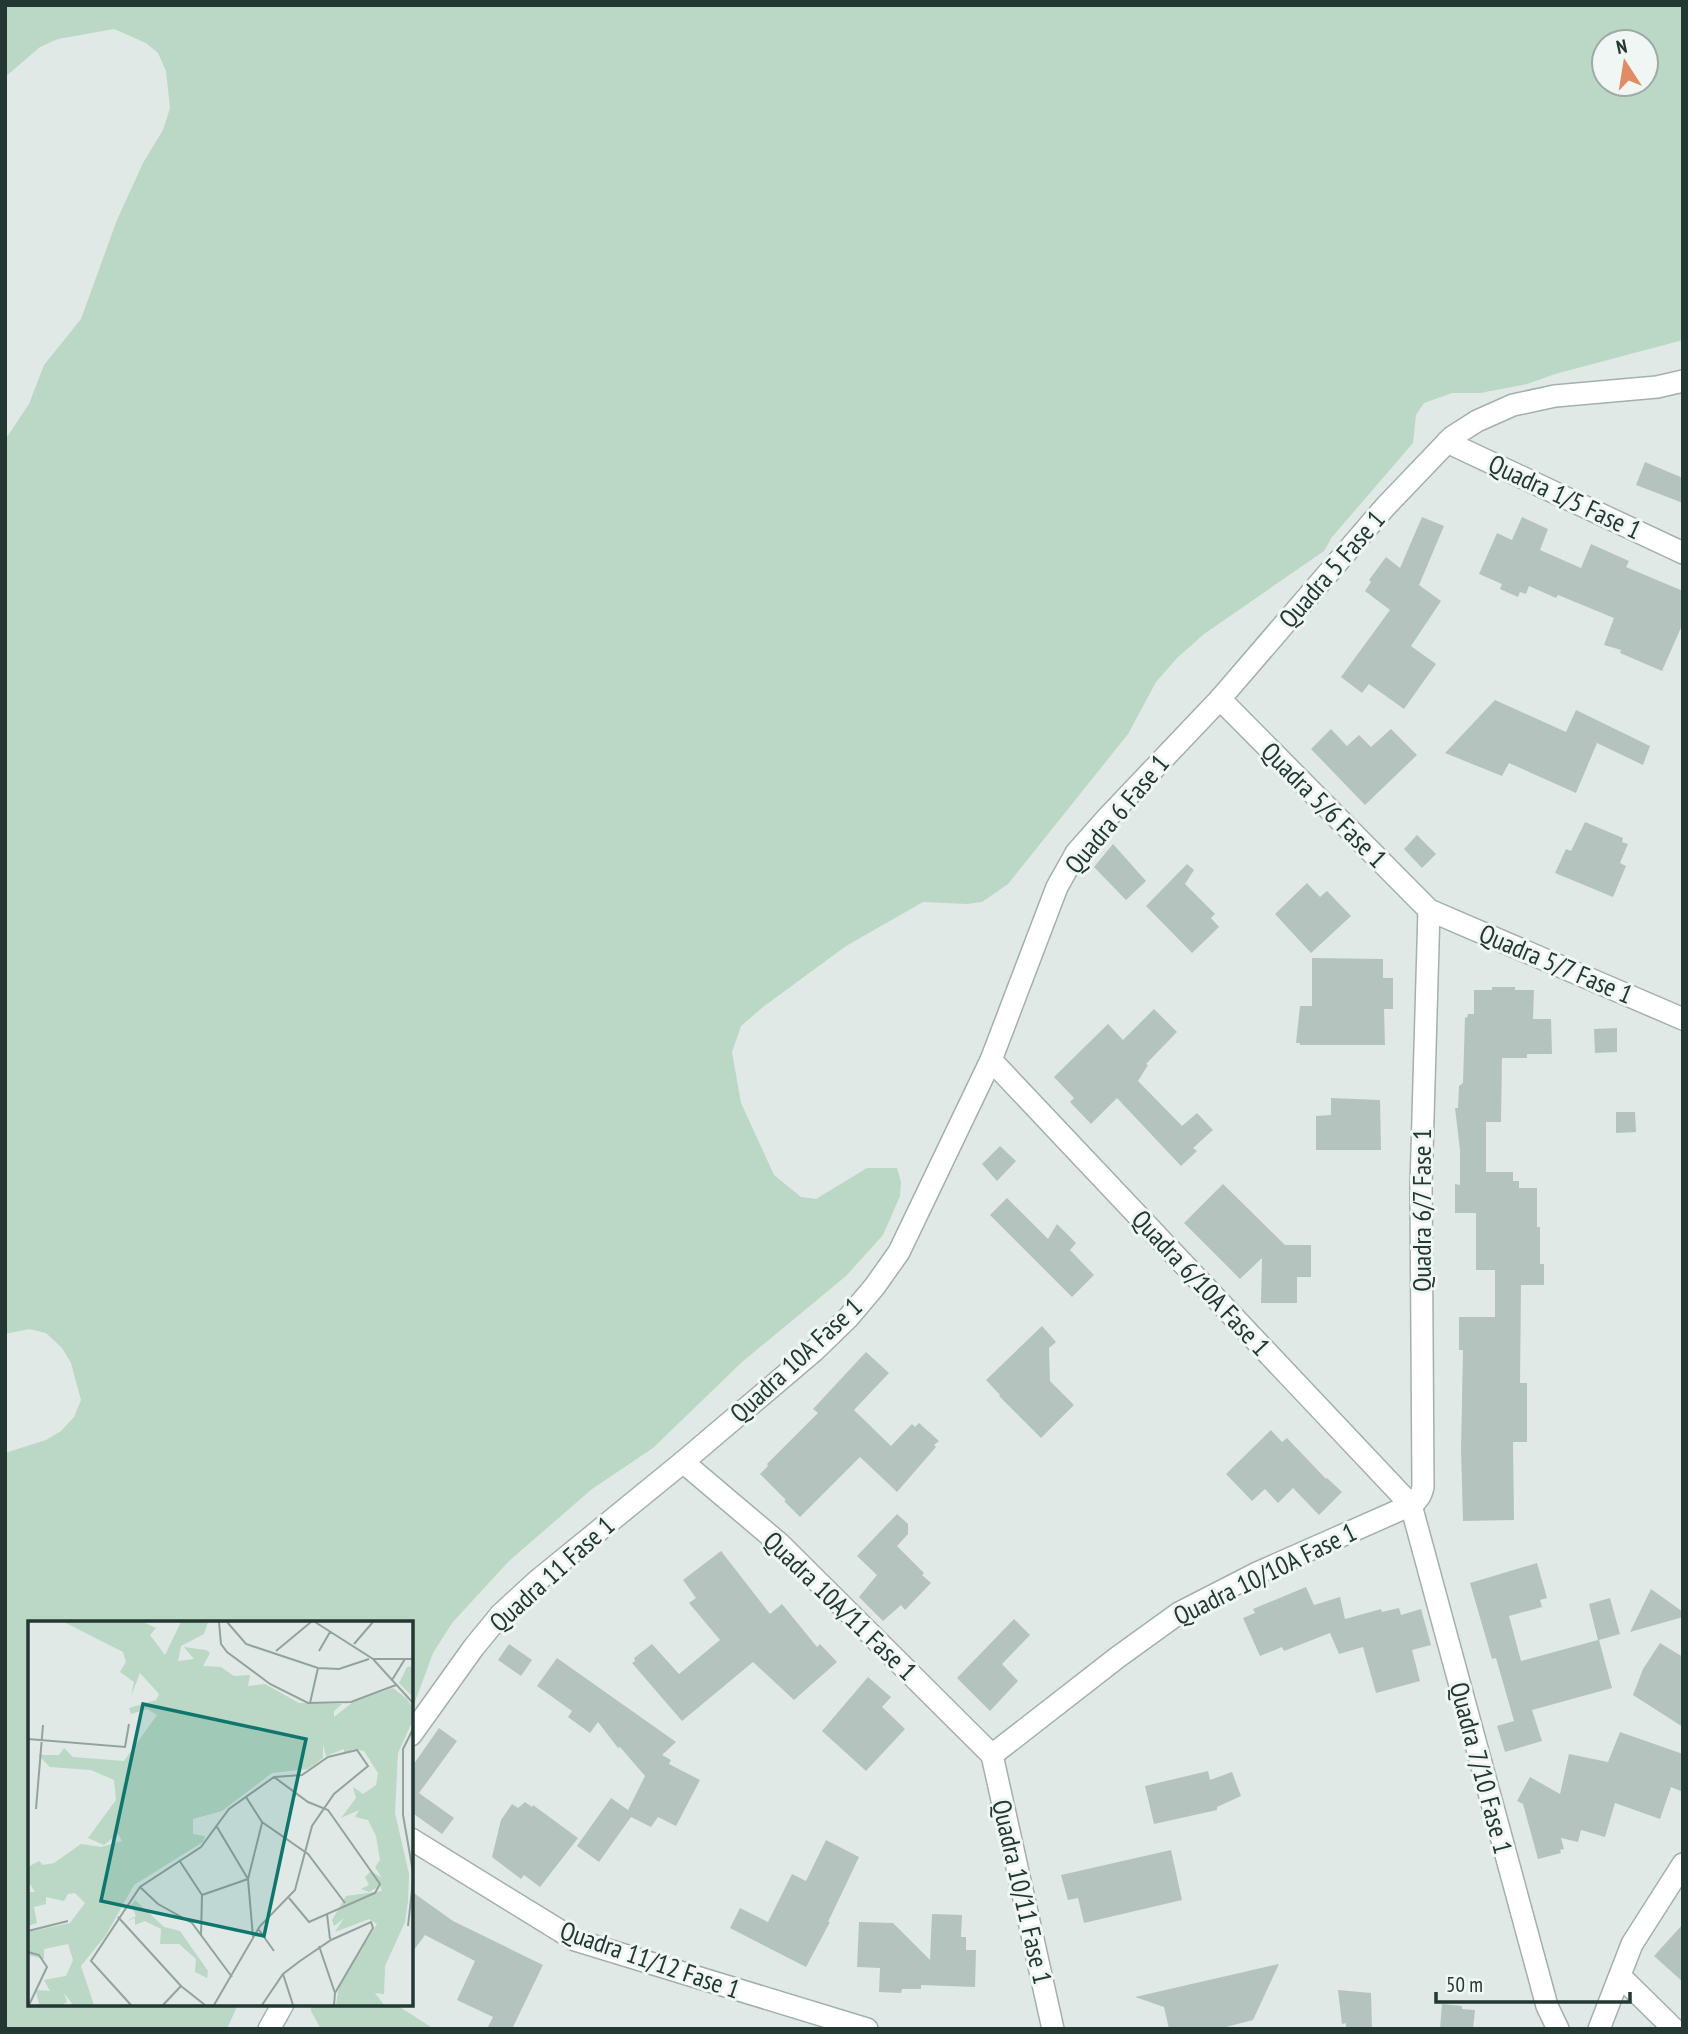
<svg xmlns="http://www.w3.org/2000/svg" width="1688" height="2034" viewBox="0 0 1688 2034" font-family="'PT Sans Narrow',sans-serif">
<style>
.green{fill:#bbd7c5;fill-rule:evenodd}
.building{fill:#b5c3be}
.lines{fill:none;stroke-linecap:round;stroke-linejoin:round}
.minor-casing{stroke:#a4b0ac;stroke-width:24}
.minor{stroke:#fff;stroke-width:21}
.labels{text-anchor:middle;stroke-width:6;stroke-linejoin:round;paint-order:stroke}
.street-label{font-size:26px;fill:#233733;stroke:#eff6f3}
.inset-road{fill:none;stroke:#94a29e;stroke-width:2}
.view{fill:#0f766e;fill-opacity:0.15;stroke:#0f766e;stroke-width:3.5}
.inset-edge{fill:none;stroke:#233733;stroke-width:3.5}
</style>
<rect width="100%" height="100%" fill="#e0e9e5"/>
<!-- green -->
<g class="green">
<path d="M5 5H1683V340L1555 374 1527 384 1480 393H1452L1424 403 1416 415 1413 443 1332 537 1324 551 1204 634 1177 658 1156 682 1128 734 1008 884 982 902 967 904 923 902 846 946 763 1007 741 1026 732 1052 741 1103 774 1175 801 1197 816 1199 867 1168H897L901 1182 900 1196 883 1235 846 1276 742 1362 653 1448 592 1489 509 1561 452 1623 433 1653 412 1710 411 1623H30V2004H238L227 2029H5V1453L46 1440 61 1431 74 1417 81 1400 71 1363 62 1348 46 1333 29 1329 5 1334V440L29 404 44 365 81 319 117 220 143 163 163 130 170 108 166 71 158 53 146 43 114 29 58 39 40 47 5 77ZM1604 42H1646V84H1604Z"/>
<path d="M310 2004H395L434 2029H321L311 2011Z"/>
</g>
<!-- building -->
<g class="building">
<path d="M1645 462 1683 478V503L1636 485Z"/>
<path d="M1422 517 1444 526 1419 585 1441 601 1411 646 1436 664 1404 709 1369 684 1362 693 1341 677 1390 610 1365 591 1371 582 1369 580 1386 557 1400 568Z"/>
<path d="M1522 517 1548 529 1540 550 1581 568 1591 544 1629 561 1626 567 1683 591V623L1662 671 1620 653 1621 650 1604 645 1614 618 1558 595 1556 598 1529 586 1526 594 1520 592 1518 597 1500 589 1502 584 1479 574 1497 533 1512 540Z"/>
<path d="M1495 700 1566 732 1576 710 1650 746 1643 765 1597 743 1576 793 1509 763 1502 776 1445 753Z"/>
<path d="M1331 729 1347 746 1359 735 1371 747 1391 729 1417 755 1365 805 1311 749Z"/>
<path d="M1585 822 1623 838 1622 842 1628 844 1620 863 1626 866 1613 897 1555 873 1566 849 1571 851Z"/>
<path d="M1417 835 1436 854 1422 868 1404 849Z"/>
<path d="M1113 844 1146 881 1126 900 1094 867Z"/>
<path d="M1187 864 1194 870 1185 884 1215 914 1211 918 1219 927 1192 953 1146 906Z"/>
<path d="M1307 883 1320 897 1327 891 1351 916 1311 953 1275 914Z"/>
<path d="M1312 958 1383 959V978H1393V1009H1384L1385 1045H1300V1043H1296L1300 1006H1312Z"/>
<path d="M1492 987H1515V990H1534L1533 1019H1551L1552 1054H1527V1058H1502L1501 1122H1486V1172H1513V1181H1519V1188H1537V1227H1540V1264H1544V1285H1521L1520 1383H1527V1442H1513L1514 1520 1463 1521 1461 1450 1463 1350H1459V1317H1495V1270H1476V1213H1455V1184L1460 1185V1150L1455 1108H1458L1459 1086 1463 1083 1465 1017 1467 1018 1468 1014H1474V990H1492Z"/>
<path d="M1154 1009 1177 1032 1146 1064 1148 1065 1138 1081 1182 1126 1197 1113 1213 1130 1193 1148 1197 1151 1181 1166 1117 1098 1091 1124 1070 1102 1074 1098 1054 1077 1108 1024 1123 1040Z"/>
<path d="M1617 1028V1052L1595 1053 1594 1029Z"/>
<path d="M1331 1098 1380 1100 1381 1150H1316V1116L1331 1115Z"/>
<path d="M1616 1112H1635L1636 1132 1616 1133Z"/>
<path d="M1000 1146 1016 1161 997 1181 982 1164Z"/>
<path d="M1223 1184 1285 1245H1311V1277H1297V1303H1261L1262 1258 1240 1279 1184 1223Z"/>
<path d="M1007 1198 1048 1239 1057 1224 1076 1243 1070 1250 1094 1275 1072 1297 990 1215Z"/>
<path d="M1042 1326 1056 1342 1049 1348 1050 1381 1074 1405 1041 1438 999 1396 1000 1395 986 1380Z"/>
<path d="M866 1352 889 1373 854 1410 891 1446 912 1424 915 1427 919 1423 939 1441 934 1445 936 1447 897 1492 860 1457 800 1517 784 1501 786 1500 760 1474 768 1466 767 1464 818 1413 813 1409Z"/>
<path d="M1271 1430 1282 1442 1287 1438 1326 1479 1327 1478 1342 1492 1319 1515 1293 1488 1278 1503 1265 1489 1252 1501 1226 1474Z"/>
<path d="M897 1514 908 1524V1534L897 1546 924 1573 922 1575 931 1583 905 1610 901 1605 883 1621 859 1597 877 1575 857 1556Z"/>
<path d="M721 1551 770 1614 782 1604 817 1647 820 1644 837 1662 794 1700 753 1662 682 1721 632 1663 635 1661 634 1658 652 1644 679 1674 720 1640 689 1603 696 1598 683 1580Z"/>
<path d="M1537 1563 1547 1598 1540 1600 1542 1607 1509 1616 1521 1661 1598 1640 1589 1604 1610 1598 1620 1634 1599 1640 1612 1688 1532 1710 1542 1741 1505 1752 1497 1726 1514 1721 1496 1658 1492 1659 1470 1583Z"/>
<path d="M1306 1587 1314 1605 1340 1597 1345 1619 1381 1609 1382 1612 1399 1608 1401 1615 1421 1609 1431 1645 1412 1650 1420 1681 1376 1693 1363 1647 1339 1654 1330 1633 1284 1651 1282 1647 1260 1656 1243 1618 1255 1613 1253 1609Z"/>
<path d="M1651 1589 1683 1612V1617L1630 1632Z"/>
<path d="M1014 1619 1030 1635 1002 1664 1018 1681 990 1711 957 1678Z"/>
<path d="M1660 1643 1683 1657V1727L1633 1695 1643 1669Z"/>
<path d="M509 1644 532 1660 521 1676 498 1660Z"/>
<path d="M557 1658 676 1742 662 1755 671 1760 669 1764 700 1780 676 1826 658 1817 651 1827 631 1817 599 1862 577 1846 611 1798 628 1810 645 1776 620 1747 618 1748 598 1722 590 1733 568 1717 572 1711 537 1686Z"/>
<path d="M868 1677 891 1697 882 1707 905 1729 866 1771 822 1731Z"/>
<path d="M439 1728 457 1741 419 1793 454 1818 442 1834 411 1812V1768Z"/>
<path d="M1620 1732 1683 1754V1792L1671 1787 1660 1819 1615 1803 1605 1837 1581 1830 1578 1842 1561 1838 1564 1849 1560 1850 1561 1853 1538 1859 1523 1804 1517 1801 1530 1777 1560 1794 1569 1754 1608 1762Z"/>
<path d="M1208 1771 1210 1780 1232 1772 1241 1796 1217 1807V1810L1154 1824 1145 1786Z"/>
<path d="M525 1802 532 1807 533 1805 578 1838 540 1887 524 1875 521 1879 492 1857 501 1820 512 1804 518 1808Z"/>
<path d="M826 1840 859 1857 828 1922H830L806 1967 730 1928 740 1908 768 1922 792 1874 806 1881Z"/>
<path d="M1171 1850 1182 1900 1084 1923 1078 1898 1068 1900 1061 1875Z"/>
<path d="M411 1891 453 1921 543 1965 512 2029H487L493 2017 457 2000 475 1961 425 1935 411 1954Z"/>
<path d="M932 1914 962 1915 961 1937H966V1950H976L975 1987 921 1985V1989H902L901 1993 879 1992 880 1968 857 1967 859 1922 893 1923 930 1960Z"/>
<path d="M1683 1924V1982L1654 1956Z"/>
<path d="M1279 1964 1253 2020 1218 2029H1169L1164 2007 1135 1997Z"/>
<path d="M1338 1990 1371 1993 1372 2029H1346V2023L1342 2024Z"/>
<path d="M1442 2004 1462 2006V2009L1475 2010 1473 2029H1440Z"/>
</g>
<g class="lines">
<!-- minor casing -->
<g class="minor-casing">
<g id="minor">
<path d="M1447 442 1683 553"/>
<path d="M1220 699 1429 910 1683 1019"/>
<path d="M991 1060 1411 1505 1547 2006 1558 2029"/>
<path d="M683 1462 780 1544 992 1755"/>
<path d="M411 1735 474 1647 501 1614 537 1581 683 1462 815 1350 848 1318 875 1286 899 1252 991 1060 1057 887 1076 853 1107 818 1220 699 1385 507 1452 437 1477 421 1513 405 1555 396 1657 387 1683 381"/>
<path d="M992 1755 1118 1657 1179 1613 1257 1573 1411 1505C1418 1500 1421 1496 1423 1487L1421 1186 1429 910"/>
<path d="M992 1755 1053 2029"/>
<path d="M411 1839 575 1940 867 2029"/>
<path d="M1620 1976 1674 2029"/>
<path d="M269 2029 283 2004"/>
<path d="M1599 2029 1632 1944 1683 1864"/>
</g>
</g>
<!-- minor -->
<use href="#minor" class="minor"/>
</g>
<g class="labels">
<!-- street labels -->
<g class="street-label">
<text transform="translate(1565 497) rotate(25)" y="9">Quadra 1/5 Fase 1</text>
<text transform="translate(1332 569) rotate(-49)" y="9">Quadra 5 Fase 1</text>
<text transform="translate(1324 805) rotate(45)" y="9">Quadra 5/6 Fase 1</text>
<text transform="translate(1117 814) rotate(-50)" y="9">Quadra 6 Fase 1</text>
<text transform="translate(1556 964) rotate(23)" y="9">Quadra 5/7 Fase 1</text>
<text transform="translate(1422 1210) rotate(-90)" y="9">Quadra 6/7 Fase 1</text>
<text transform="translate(1201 1283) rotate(47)" y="9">Quadra 6/10A Fase 1</text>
<text transform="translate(796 1360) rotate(-43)" y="9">Quadra 10A Fase 1</text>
<text transform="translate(552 1574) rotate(-42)" y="9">Quadra 11 Fase 1</text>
<text transform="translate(1265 1574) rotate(-26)" y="9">Quadra 10/10A Fase 1</text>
<text transform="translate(840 1606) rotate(44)" y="9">Quadra 10A/11 Fase 1</text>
<text transform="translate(1481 1768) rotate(75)" y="9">Quadra 7/10 Fase 1</text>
<text transform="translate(1022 1892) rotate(77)" y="9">Quadra 10/11 Fase 1</text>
<text transform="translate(650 1960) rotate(19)" y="9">Quadra 11/12 Fase 1</text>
</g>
</g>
<!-- overview -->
<g transform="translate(28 1621)">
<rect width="385" height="385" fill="#e0e9e5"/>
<path d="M36 1H115L128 7 122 14 137 34 153 1H180L176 13 153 25 150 40 166 38 156 26 178 29 182 32 175 45 193 46 206 55 222 54 220 65 237 63 271 82 314 83 306 90V96L325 81 365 67 379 78 385 87V99L370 132 367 192 381 253 380 280 377 301 357 345 356 373 347 372 356 384H308L311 365 349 303 341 298 307 311 316 297 306 305 304 299 318 275 354 270 352 265 341 271 333 268 341 264 337 256 343 250 354 257 347 246 352 239 348 215 340 199 327 196 331 189 313 197 328 177 325 166 335 173 348 164 350 152 336 130 325 128 316 133V128L298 135 295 123V137L280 148 244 152 194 190 165 198V213L177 215 175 221 106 264 78 314 53 345 66 384H45L36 372 39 381 34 384H11L8 369 22 370 16 359 38 355 45 339 40 323 16 328V338L0 334V311L42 302 57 282 47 272 40 273 36 280 18 276V283L6 286 9 302 0 305V271H7L0 260V246L11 240 15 244 26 242 53 223 73 226 94 220 90 213 76 224 60 217 88 179 86 159 63 149 22 146 10 134H31L36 127 45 136 96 140 129 94 119 88 103 93 101 87 128 79 131 73 112 52 103 75 106 61 92 51 98 41 95 31ZM385 45V76L371 62 379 46ZM107 279 136 306 152 310 180 350 179 357 167 351 168 338 151 323H132L133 308 117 300 107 304V297L99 300 108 295 103 284Z" fill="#bbd7c5"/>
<path class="inset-road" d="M191 1 193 23 199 31 242 63 280 82 323 81 368 64M199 1 218 23 290 47 311 48 341 38M287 1 345 38 385 82M326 23 345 1M248 30 283 1M291 30 302 11M345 38H385M364 59 377 38M282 82 290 47M385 108 375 128V194L385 251M0 118 97 126 101 103M246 156 280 181 300 189 352 263 347 272 281 301 261 277M218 176 234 201 280 233 317 282M8 188 15 104M189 206 220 258M151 239 174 274M112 266 130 283 164 302 204 356M174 274 220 258M299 293 302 318M90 296 153 365 177 384M380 305 385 260M231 309 246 330M0 310 40 300M173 315 174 274M225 316 220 258 234 202M291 325 307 372M0 331 11 334 19 346 1 384M255 353 265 384M103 384 63 340 112 266 173 226 201 188 246 156 274 154 300 136 329 129 340 145 306 173 284 205 267 269 232 305 186 384M135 384 153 365M234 384 255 353 272 340 303 319 343 301 345 307 307 372 306 384"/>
<path class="view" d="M115 83 278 118 236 315 73 280Z"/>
<rect width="385" height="385" class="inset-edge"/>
</g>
<!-- border -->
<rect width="1688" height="2034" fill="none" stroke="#233733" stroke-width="14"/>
<!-- north arrow -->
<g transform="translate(1625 63) rotate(348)"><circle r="33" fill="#eff6f3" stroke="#9daaa6" stroke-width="2"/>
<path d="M0-5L12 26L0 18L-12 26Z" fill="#e08d66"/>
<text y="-10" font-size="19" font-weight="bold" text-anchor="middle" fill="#233733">N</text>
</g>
<!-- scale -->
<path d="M1436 1992v10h194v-10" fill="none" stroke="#233733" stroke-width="3.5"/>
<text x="1446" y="1992" font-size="21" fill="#233733" stroke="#eff6f3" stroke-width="5" paint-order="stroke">50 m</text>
</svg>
